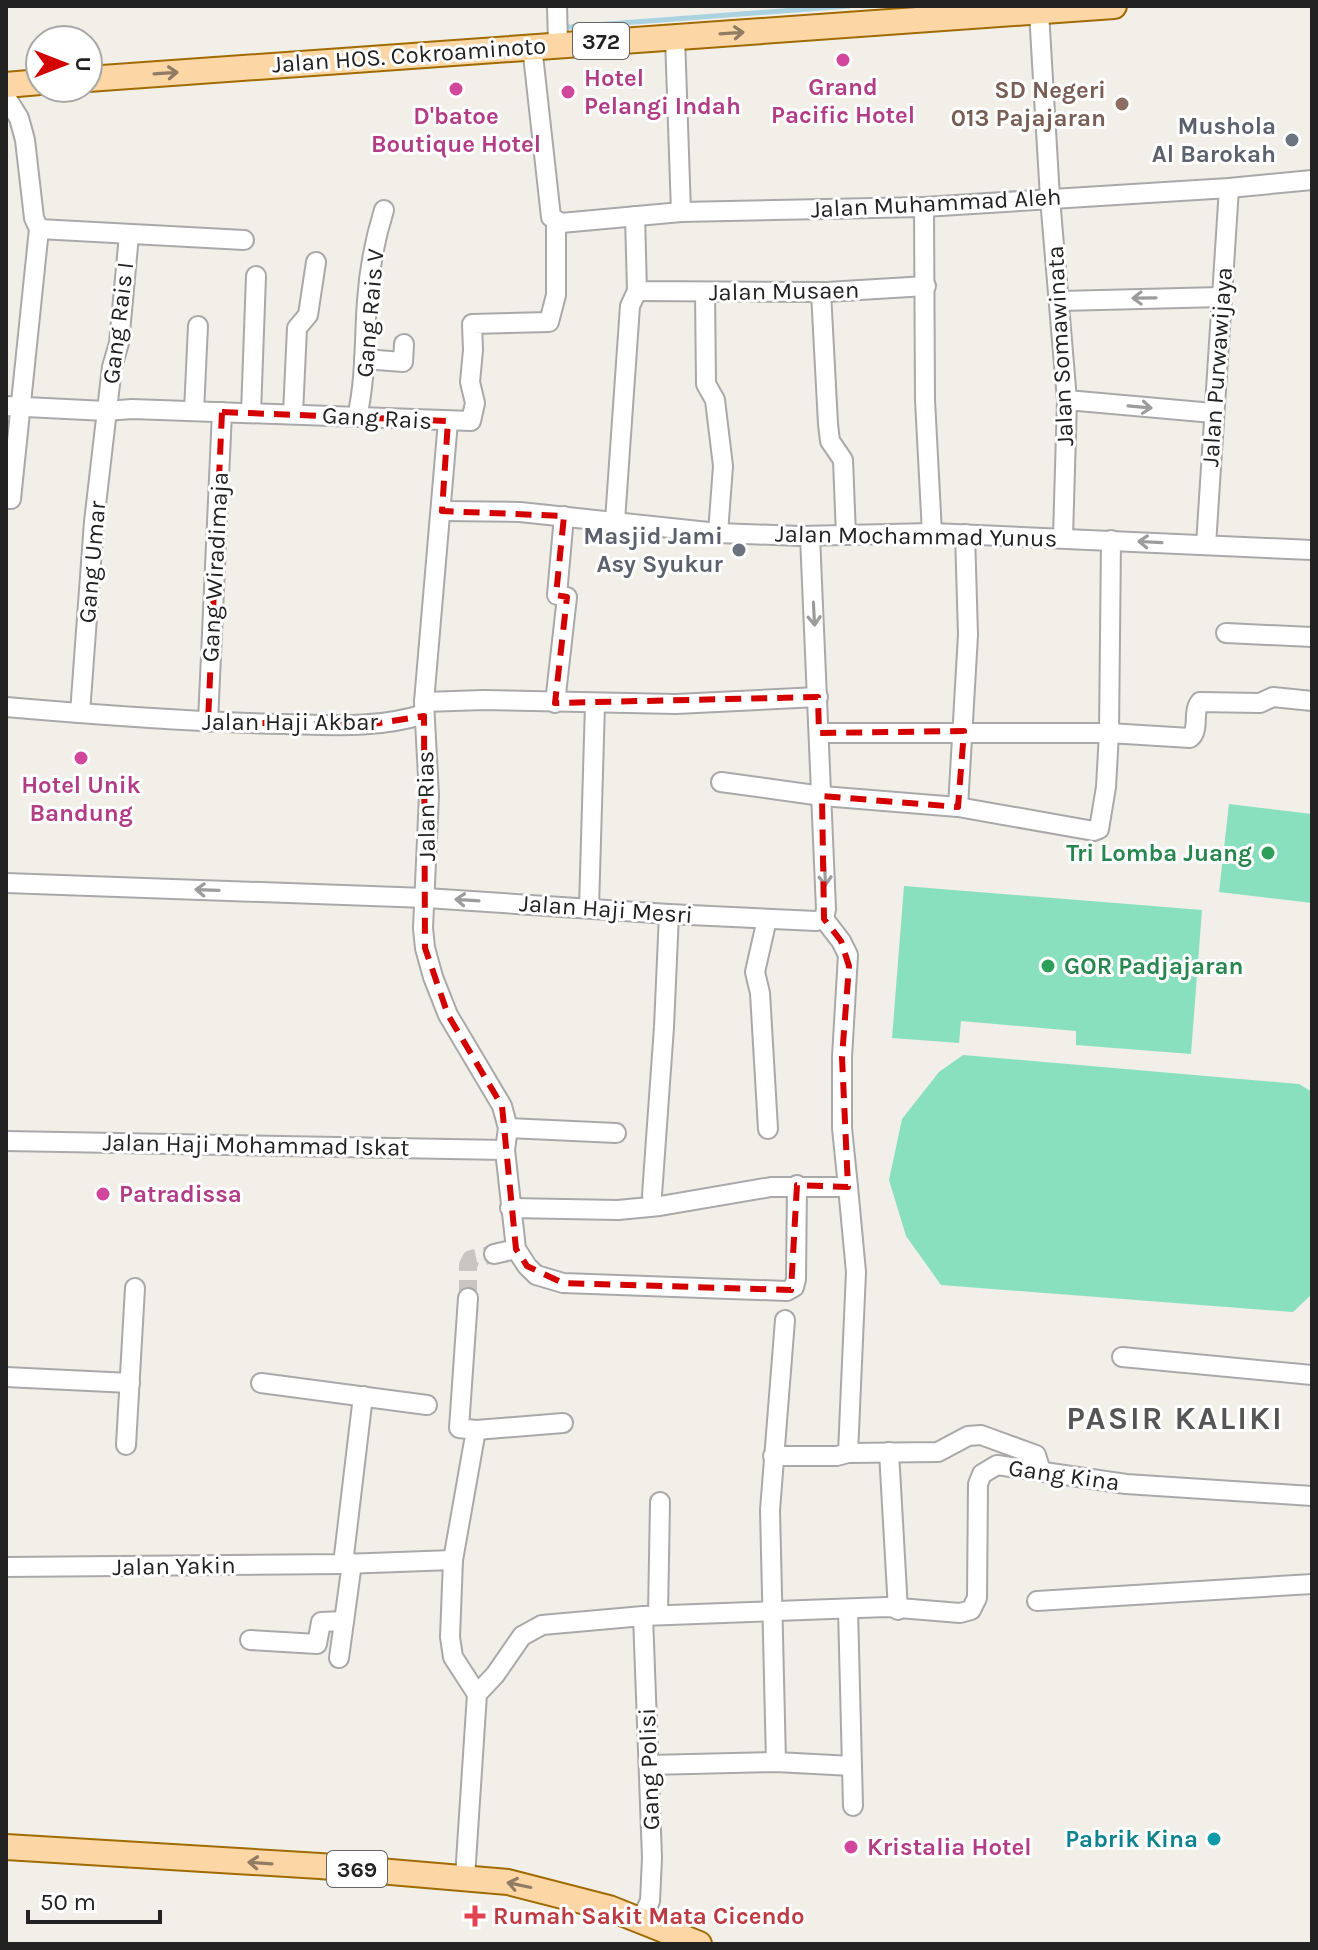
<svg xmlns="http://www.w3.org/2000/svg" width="1318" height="1950" viewBox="0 0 1318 1950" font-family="Karla,sans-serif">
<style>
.pitch{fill:#88e0be}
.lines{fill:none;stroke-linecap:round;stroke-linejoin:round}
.stream{stroke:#aad3df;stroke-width:5}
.minor-tunnel{stroke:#c8c6c1;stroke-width:18;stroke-dasharray:18 9;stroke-linecap:butt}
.minor-casing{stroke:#a9a9a9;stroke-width:22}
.major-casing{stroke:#a06b00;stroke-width:28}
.minor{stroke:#fff;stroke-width:18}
.major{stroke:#fcd6a4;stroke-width:24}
.oneway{stroke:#8f7c63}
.oneway2{stroke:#9c9c9c}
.marked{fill:none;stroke:#d40000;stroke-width:6;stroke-dasharray:16 10;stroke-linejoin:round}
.hotel-dot{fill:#d1479c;stroke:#fff;stroke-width:3}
.education-dot{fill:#8d6e63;stroke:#fff;stroke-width:3}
.worship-dot{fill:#6b7280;stroke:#fff;stroke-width:3}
.leisure-dot{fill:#2e9e5b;stroke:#fff;stroke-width:3}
.culture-dot{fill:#0f9aa8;stroke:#fff;stroke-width:3}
.health-dot{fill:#e0444e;stroke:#fff;stroke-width:3}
.labels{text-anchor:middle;stroke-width:6;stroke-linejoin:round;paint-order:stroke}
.shield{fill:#fff;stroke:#646464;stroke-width:2}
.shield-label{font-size:22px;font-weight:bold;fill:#222}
.street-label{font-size:24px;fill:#222;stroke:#fff}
.hotel-label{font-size:24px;font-weight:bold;fill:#b23c85;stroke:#fff;text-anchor:start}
.education-label{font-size:24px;font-weight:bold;fill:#785e54;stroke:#fff;text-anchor:end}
.worship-label{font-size:24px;font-weight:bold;fill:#5b616d;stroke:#fff;text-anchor:end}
.leisure-label{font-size:24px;font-weight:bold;fill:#27864d;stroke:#fff;text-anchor:end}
.culture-label{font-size:24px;font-weight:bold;fill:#0d838f;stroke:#fff;text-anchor:end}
.health-label{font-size:24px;font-weight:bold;fill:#be3a42;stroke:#fff;text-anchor:start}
.district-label{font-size:32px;font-weight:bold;letter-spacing:2px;fill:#555;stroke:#fff}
</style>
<rect width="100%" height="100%" fill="#f2efe9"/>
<!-- pitch -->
<g class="pitch">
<path d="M1229 804 1312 814V903L1219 892Z"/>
<path d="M904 886 1202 910 1191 1054 1076 1045V1031L961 1021 959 1043 892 1038Z"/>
<path d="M963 1055 1299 1084 1312 1092V1294L1293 1312 941 1285 906 1236 889 1180 902 1119 939 1072Z"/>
</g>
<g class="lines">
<!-- stream -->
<path class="stream" d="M568 27 849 6"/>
<!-- minor-tunnel -->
<path class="minor-tunnel" d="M468 1298V1265L471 1259 494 1254"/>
<!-- minor casing -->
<g class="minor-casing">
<g id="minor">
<path d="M557 6 558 44"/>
<path d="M1039 12 1050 198 1067 400 1063 537"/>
<path d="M675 37 681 212"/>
<path d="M532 46 551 217 561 223 681 212 924 207 1229 188 1312 180"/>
<path d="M6 97 19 118 25 140 34 218 39 229 11 499H6"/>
<path d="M924 207 925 400 932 533"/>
<path d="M635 216 637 291 827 292 926 286"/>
<path d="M39 229 244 240"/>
<path d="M705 292 706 384 715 400 723 466 718 533"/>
<path d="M821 292 828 424 830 441 843 460 846 535"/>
<path d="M1060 301 1222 297"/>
<path d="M364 359 403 362 404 344"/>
<path d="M1067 400 1213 413"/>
<path d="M6 406 106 411 132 409 471 421 475 403 470 382 473 350 472 324 549 322 556 295V221"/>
<path d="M194 411 198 326"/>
<path d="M251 413 256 276"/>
<path d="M293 414 297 328 308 315 316 262"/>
<path d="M357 417C366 378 364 340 367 301 369 270 375 239 384 210"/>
<path d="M448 421 424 702 429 795 423 928 425 948 433 977 448 1015 502 1106 508 1128 505 1150 516 1249 527 1266 536 1275 563 1283 787 1291 794 1287 796 1279 797 1185"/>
<path d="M442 511 520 512 718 533 800 536 932 533 1312 550"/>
<path d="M615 521 630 306 637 291"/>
<path d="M810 536 826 909 824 919"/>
<path d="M1206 545 1229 188"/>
<path d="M1226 633 1312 637"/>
<path d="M424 702 483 700 676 704 818 697"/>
<path d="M555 703 567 597 557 595 564 516"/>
<path d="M6 707C98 715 190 722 283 724 330 725 378 729 424 714"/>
<path d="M80 713 94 522 112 367 119 343 129 235"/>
<path d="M208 722 222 412"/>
<path d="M819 733H1109L1190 738C1200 730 1192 712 1200 702L1260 703 1273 697 1312 701"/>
<path d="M721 782 822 796 958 807 1094 831 1099 829 1106 787 1109 733 1111 540"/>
<path d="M958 807 968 635 965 534"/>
<path d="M6 883 426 898 669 914 816 921 824 919"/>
<path d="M589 908 595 704"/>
<path d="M767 919 755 972 760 993 768 1129"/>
<path d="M508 1128 616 1133"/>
<path d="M6 1141 505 1150"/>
<path d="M652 1195 664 1027 669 914"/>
<path d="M510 1208 618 1210 660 1206 771 1187H848L842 1128V1057L848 955 841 941 824 919"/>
<path d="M494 1254 516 1249"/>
<path d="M468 1298 459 1428 476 1430 453 1560 450 1637 453 1657 477 1694"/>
<path d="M1122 1357 1312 1375"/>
<path d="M6 1377 130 1383"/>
<path d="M261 1383 427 1405"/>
<path d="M476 1430 563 1423"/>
<path d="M126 1445 135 1288"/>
<path d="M889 1452 898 1610"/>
<path d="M848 1453 938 1452 968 1436 981 1435 1036 1455 1041 1471"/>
<path d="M773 1456H837L848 1453 856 1272 848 1187"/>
<path d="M343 1564 363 1396"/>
<path d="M6 1567 343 1564 453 1560"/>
<path d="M1037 1601 1312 1584"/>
<path d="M848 1609 853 1806"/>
<path d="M658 1615 660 1502"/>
<path d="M250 1640 317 1644 321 1622 344 1621"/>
<path d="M339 1658 352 1563"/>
<path d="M776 1762 770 1510 785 1320"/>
<path d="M649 1765 776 1762 852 1766"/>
<path d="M465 1877 477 1694 495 1675 522 1636 542 1625 643 1616 887 1607 960 1613 971 1610 977 1598 978 1484 982 1474 997 1465 1126 1484 1312 1496"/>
<path d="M641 1920 650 1901 652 1858 643 1616"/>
</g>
</g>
<!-- major casing -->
<g class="major-casing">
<g id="major">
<path d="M88 79 1114 6"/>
<path d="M6 85 40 82"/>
<path d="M6 1847 320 1866 508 1882 609 1908 699 1944"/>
</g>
</g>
<!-- minor -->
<use href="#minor" class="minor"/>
<!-- major -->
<use href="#major" class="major"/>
</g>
<!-- one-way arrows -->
<defs><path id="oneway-shaft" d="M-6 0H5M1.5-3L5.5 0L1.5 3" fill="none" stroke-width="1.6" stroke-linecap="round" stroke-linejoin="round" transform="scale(2)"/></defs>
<g class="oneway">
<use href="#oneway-shaft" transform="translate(732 33) rotate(-4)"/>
<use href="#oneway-shaft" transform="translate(166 73) rotate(-4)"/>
<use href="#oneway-shaft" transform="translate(260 1863) rotate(-176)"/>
<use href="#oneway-shaft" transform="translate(519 1885) rotate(-168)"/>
</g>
<g class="oneway2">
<use href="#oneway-shaft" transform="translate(1144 298) rotate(179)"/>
<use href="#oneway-shaft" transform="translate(1140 407) rotate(5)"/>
<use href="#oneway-shaft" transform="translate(1150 542) rotate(-177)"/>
<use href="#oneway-shaft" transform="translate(814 614) rotate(87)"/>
<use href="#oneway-shaft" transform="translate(825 874) rotate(88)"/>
<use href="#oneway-shaft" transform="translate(207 890) rotate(-178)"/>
<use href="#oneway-shaft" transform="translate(467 900) rotate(-176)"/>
</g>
<!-- marked area -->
<path class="marked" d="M222 412 448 421 442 511 564 516 556 595 567 597 555 703 818 697 819 733 964 731 958 807 822 796 824 919 841 941 849 966 842 1057 848 1187 797 1185 791 1290 563 1283 527 1266 516 1249 502 1106 448 1015 425 948 424 716 366 725 208 722Z"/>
<!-- markers -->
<g class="hotel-dot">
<circle cx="843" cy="60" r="8"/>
<circle cx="456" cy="89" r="8"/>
<circle cx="568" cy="92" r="8"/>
<circle cx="81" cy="758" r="8"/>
<circle cx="103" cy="1194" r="8"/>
<circle cx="851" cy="1847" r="8"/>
</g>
<circle class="education-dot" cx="1122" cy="104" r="8"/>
<g class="worship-dot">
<circle cx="1292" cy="140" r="8"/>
<circle cx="739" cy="550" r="8"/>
</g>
<g class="leisure-dot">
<circle cx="1268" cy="853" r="8"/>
<circle cx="1048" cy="966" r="8"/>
</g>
<circle class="culture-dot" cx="1214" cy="1839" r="8"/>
<path class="health-dot" d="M471 1904h8v8h8v8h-8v8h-8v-8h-8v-8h8z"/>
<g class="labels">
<!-- shield labels -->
<g class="shield">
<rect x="573" y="23" width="56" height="36" rx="6"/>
<rect x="327" y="1851" width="60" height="36" rx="6"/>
</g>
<g class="shield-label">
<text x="601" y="49">372</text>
<text x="357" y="1877">369</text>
</g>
<!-- street labels -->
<g class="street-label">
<text transform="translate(409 55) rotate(-4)" y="8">Jalan HOS. Cokroaminoto</text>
<text transform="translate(936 203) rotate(-3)" y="8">Jalan Muhammad Aleh</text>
<text transform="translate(784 291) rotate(-1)" y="8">Jalan Musaen</text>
<text transform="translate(370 313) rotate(-85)" y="8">Gang Rais V</text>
<text transform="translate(118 323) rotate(-83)" y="8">Gang Rais I</text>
<text transform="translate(1060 346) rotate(-93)" y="8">Jalan Somawinata</text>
<text transform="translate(1217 367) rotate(-86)" y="8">Jalan Purwawijaya</text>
<text transform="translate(377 418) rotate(3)" y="8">Gang Rais</text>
<text transform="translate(916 536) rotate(1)" y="8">Jalan Mochammad Yunus</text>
<text transform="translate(92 562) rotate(-85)" y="8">Gang Umar</text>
<text transform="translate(215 567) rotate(-87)" y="8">Gang Wiradimaja</text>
<text x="290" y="730">Jalan Haji Akbar</text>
<text transform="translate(426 806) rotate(-91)" y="8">Jalan Rias</text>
<text transform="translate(606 909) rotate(4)" y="8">Jalan Haji Mesri</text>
<text transform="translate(256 1145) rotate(1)" y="8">Jalan Haji Mohammad Iskat</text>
<text transform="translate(1064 1475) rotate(8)" y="8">Gang Kina</text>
<text transform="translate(174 1566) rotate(-1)" y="8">Jalan Yakin</text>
<text transform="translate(649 1769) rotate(-92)" y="8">Gang Polisi</text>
</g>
<!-- hotel labels -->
<g class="hotel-label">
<text x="584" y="86">Hotel<tspan x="584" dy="28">Pelangi Indah</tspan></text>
<text x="843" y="95" text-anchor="middle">Grand<tspan x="843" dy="28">Pacific Hotel</tspan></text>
<text x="456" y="124" text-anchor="middle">D'batoe<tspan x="456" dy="28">Boutique Hotel</tspan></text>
<text x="81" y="793" text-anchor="middle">Hotel Unik<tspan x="81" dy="28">Bandung</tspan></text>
<text x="119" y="1202">Patradissa</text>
<text x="867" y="1855">Kristalia Hotel</text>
</g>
<!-- education labels -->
<g class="education-label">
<text x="1106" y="98">SD Negeri<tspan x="1106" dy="28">013 Pajajaran</tspan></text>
</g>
<!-- worship labels -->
<g class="worship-label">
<text x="1276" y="134">Mushola<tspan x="1276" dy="28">Al Barokah</tspan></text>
<text x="723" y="544">Masjid Jami<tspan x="723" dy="28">Asy Syukur</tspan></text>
</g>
<!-- leisure labels -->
<g class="leisure-label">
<text x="1252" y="861">Tri Lomba Juang</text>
<text x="1064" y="974" text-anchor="start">GOR Padjajaran</text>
</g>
<!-- culture labels -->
<g class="culture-label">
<text x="1198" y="1847">Pabrik Kina</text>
</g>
<!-- health labels -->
<g class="health-label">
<text x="493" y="1924">Rumah Sakit Mata Cicendo</text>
</g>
<!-- district labels -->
<g class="district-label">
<text x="1175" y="1429">PASIR KALIKI</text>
</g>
</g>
<!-- border -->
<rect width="1318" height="1950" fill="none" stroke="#222222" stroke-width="16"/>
<!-- north arrow -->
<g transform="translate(64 64) rotate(90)"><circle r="38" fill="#ffffff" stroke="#a7a7a7" stroke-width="2"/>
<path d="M0-6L14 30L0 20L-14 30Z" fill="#d40000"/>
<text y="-12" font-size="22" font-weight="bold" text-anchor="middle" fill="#222222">U</text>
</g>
<!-- scale -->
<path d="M28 1910v12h132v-12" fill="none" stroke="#222222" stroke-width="4"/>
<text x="40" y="1910" font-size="24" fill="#222222" stroke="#ffffff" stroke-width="6" paint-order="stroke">50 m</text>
</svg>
